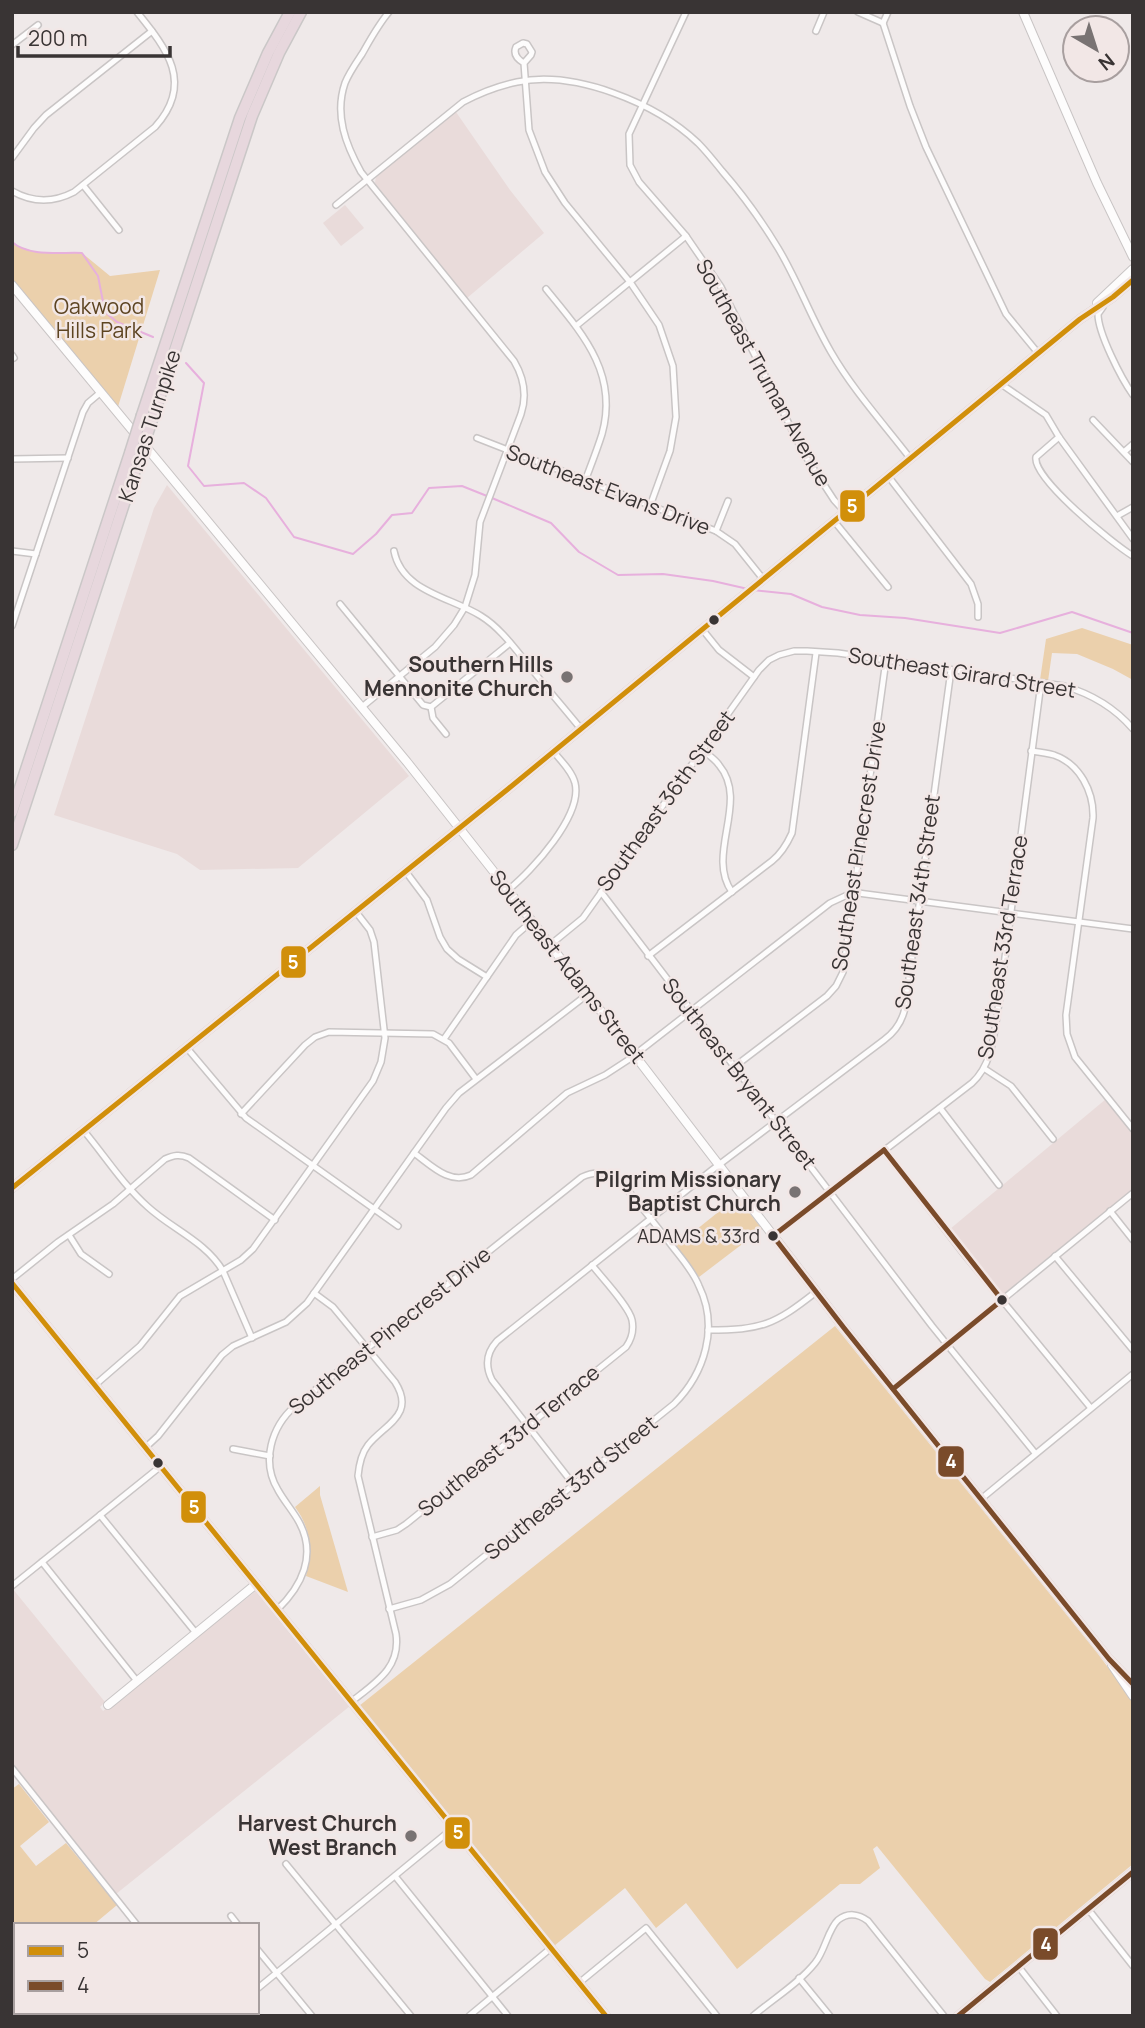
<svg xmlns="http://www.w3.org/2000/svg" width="1145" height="2028" viewBox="0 0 1145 2028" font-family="Manrope,sans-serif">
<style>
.built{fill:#e9dbda}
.green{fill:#ebd0ac}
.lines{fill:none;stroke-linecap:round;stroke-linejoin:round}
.stream{stroke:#e7b0dd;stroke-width:2}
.street-casing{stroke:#c9c5c5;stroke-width:8}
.secondary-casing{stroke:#c9c5c5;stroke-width:10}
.highway-casing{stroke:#cac7c7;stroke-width:13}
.street{stroke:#fdfcfc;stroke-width:5}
.secondary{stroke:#fdfcfc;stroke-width:8}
.highway{stroke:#e7d7dd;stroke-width:10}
.highway-bridge-casing{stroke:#cac7c7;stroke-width:13;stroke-linecap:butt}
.highway-bridge{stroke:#e7d7dd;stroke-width:10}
.bus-1-casing{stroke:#f2e7e6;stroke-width:10}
.bus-2-casing{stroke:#f2e7e6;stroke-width:10}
.bus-1{stroke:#d18f0a;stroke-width:5}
.bus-2{stroke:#7a4b2a;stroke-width:5}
.bus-dot{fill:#393434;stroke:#f2e7e6;stroke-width:2.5}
.poi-dot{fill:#797373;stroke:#f2e7e6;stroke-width:2.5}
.labels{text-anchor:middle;stroke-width:5;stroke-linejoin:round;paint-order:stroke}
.bus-label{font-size:19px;fill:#393434;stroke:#f2e7e6;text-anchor:end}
.park-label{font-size:21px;fill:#5d4421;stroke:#f2e7e6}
.street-label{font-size:21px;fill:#393434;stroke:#f2e7e6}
.poi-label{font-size:21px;font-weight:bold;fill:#393434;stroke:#f2e7e6;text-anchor:end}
.line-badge{stroke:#f2e7e6;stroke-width:2.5}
.badge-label{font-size:19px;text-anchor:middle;font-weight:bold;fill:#fff}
</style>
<rect width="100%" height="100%" fill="#efe9e9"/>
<!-- built -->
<g class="built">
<path d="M456 112 510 190 544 233 467 298 375 183 376 176Z"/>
<path d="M345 205 364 228 341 246 323 223Z"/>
<path d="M167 485 409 776 298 868 200 870 177 854 54 815 154 508Z"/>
<path d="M1106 1099 1133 1133V1189L1006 1294H1000L950 1229Z"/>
<path d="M12 1588 105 1702 100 1707 103 1711 256 1591 350 1706 116 1894 12 1764Z"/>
</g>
<!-- green -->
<g class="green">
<path d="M12 242 17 246 36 252 82 253 110 276 160 270 117 410 12 284Z"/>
<path d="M1082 628 1133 645V680L1113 669 1077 654 1052 653 1048 681 1040 680 1046 639Z"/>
<path d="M737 1197 762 1229 699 1277 676 1246Z"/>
<path d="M835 1326 1098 1654 1133 1701V1864L990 1982 985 1979 877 1846 873 1849 880 1868 860 1884H840L737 1969 686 1903 656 1928 625 1888 554 1946 359 1706Z"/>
<path d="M320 1486V1495L348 1592 306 1576C313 1551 311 1528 295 1507Z"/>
<path d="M19 1784 49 1822 20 1846 36 1866 66 1843 117 1905 93 1925H16V1983L12 1986V1789Z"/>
</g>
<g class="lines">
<!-- stream -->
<g class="stream">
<path d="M12 242C29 257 61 252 82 253L98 276 105 312 117 322 153 337"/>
<path d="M186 363 204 383 188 466 204 486 244 483 266 498 294 537 353 554 376 534 392 515 412 513 429 488 462 486 487 496"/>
<path d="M492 498 551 523 579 552 618 575 663 574 713 581 748 589"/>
<path d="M753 590 791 594 822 607 860 615 905 618 1000 633 1072 612 1133 633"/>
</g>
<!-- street casing -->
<g class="street-casing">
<g id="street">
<path d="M686 12 629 134 630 165 639 182 686 236 721 287 804 454 834 500 845 512"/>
<path d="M858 12 883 23"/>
<path d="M883 23 910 106 926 147 1006 314 1038 353"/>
<path d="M883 23 888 12"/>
<path d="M816 31 824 12"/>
<path d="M12 45 38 25"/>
<path d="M524 63C517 59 513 54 516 47L523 43 527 44 532 52 531 55 524 63 529 130 545 172 565 203 630 282 659 325 673 366 676 417 670 451 650 506"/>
<path d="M12 158 34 128 46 115 152 31"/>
<path d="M83 185 119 230"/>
<path d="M12 191C33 203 53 203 74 192L155 127C195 83 166 48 137 12"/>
<path d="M336 205 463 102C480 93 498 86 517 82 575 70 656 103 698 143 706 151 714 161 722 171 743 195 761 220 778 248 798 281 811 318 831 352 853 390 883 423 910 458"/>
<path d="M546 289C582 333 619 373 602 434 597 450 591 465 585 481"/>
<path d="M1103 307 1098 314C1098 333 1121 378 1133 395"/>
<path d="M576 326 686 236"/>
<path d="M12 355 14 358"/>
<path d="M1001 384 1046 415 1059 437 1133 539"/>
<path d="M1093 420 1133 462"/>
<path d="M1059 437 1036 457C1032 478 1113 544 1133 556"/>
<path d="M477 438 716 531 735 544 763 579"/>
<path d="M1125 451 1133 444"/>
<path d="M12 459 68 458"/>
<path d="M888 476 971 584 978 604V617"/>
<path d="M1117 516 1133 507"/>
<path d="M834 521 888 587"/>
<path d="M716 531 728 501"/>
<path d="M12 551 36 554"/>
<path d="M394 551C402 592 451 597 481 616 499 627 513 646 526 662 544 685 563 707 581 729"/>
<path d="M340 604 423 705 431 707"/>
<path d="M12 626 83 412 88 403 101 392"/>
<path d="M702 629 719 650 754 677"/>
<path d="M362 707 435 647 454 625 465 607 475 575 480 522 521 414C527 396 524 378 514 361L361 172C346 145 334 115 345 83 349 73 356 63 362 54 370 40 378 25 389 12"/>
<path d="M431 707 510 643"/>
<path d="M431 707 433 718 446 734"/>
<path d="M703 750C708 755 715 759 719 765 750 802 705 854 732 892"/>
<path d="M1031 751C1039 752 1047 753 1054 755 1080 764 1094 792 1093 818L1066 1015 1067 1034 1075 1057 1133 1129"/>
<path d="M406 872 427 900 440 937 447 949 458 959 487 977"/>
<path d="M508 890C532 871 583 815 575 783 572 771 561 761 553 751"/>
<path d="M601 892 932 1326 1035 1453"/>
<path d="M550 945 583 918 759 670 769 660 779 655 794 651H807L838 653 1064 686C1092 694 1114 707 1133 729"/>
<path d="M648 956 772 861C782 853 787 844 792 833L816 653"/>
<path d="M444 1039 516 935 532 921"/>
<path d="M187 1048 246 1118 398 1226"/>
<path d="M734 1067 827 996 836 986 843 972 886 660"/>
<path d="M985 1069 1011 1086 1053 1139"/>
<path d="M940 1108 999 1185"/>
<path d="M241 1114 305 1045 315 1037 329 1032 433 1034 449 1043 476 1079"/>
<path d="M84 1131C105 1156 123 1185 148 1207 172 1229 206 1242 223 1271L252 1338"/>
<path d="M884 1150 964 1254 1090 1407"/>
<path d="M414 1153C431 1165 449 1185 471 1175L567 1093 605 1075 628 1060 830 903 845 896 858 893 1133 929"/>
<path d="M1110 1211 1133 1240"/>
<path d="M69 1235 81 1254 109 1274"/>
<path d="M773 1236 972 1083C994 1063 994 1030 999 1003L1041 683"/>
<path d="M1055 1256 1133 1350"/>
<path d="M12 1279 58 1242 113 1204 165 1159C174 1155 180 1154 189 1158L275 1220"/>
<path d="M314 1293 333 1307 395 1382C416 1415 385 1424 368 1445 361 1454 359 1465 358 1476L396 1634C401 1668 375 1683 351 1702"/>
<path d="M708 1330C762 1330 774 1325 816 1292"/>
<path d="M95 1385 140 1346 180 1296 241 1260 253 1249 373 1081 381 1062 385 1038 374 942 370 930 356 912"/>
<path d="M893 1389 1133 1193"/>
<path d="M146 1447 158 1436 222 1355 233 1346 286 1322 307 1303 446 1108 459 1093 588 994"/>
<path d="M233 1449 270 1456"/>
<path d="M574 1485 492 1380C485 1366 486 1353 497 1341L712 1170 884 1040C895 1032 902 1022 905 1008L951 670"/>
<path d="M981 1499 1133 1374"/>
<path d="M100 1515 196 1633"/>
<path d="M372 1537 397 1530 406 1524 626 1347C631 1340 634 1330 632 1320 629 1306 602 1278 592 1265"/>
<path d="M42 1562 137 1681"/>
<path d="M12 1586 161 1466"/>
<path d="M277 1610C302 1586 317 1555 299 1522 293 1511 284 1501 278 1490 261 1462 271 1427 295 1406L582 1177C597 1170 610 1172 622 1183 639 1204 656 1225 672 1246 682 1259 693 1271 699 1286 719 1327 705 1373 674 1404L450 1584 421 1600 389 1609"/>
<path d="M12 1768 137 1925"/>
<path d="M286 1864 411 2016"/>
<path d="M395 1876 508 2016"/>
<path d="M1088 1909 1133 1966"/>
<path d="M231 1916 238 1925"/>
<path d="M257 1949 312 2016"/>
<path d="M1018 1966 1057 2016"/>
<path d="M799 1978 830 2016"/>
<path d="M579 1983 646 1928 717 2016"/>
<path d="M257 1989 453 1828"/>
<path d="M12 1990 16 1987"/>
<path d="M86 2012 89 2016"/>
<path d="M208 2012 211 2016"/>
<path d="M226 2016 230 2012"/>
<path d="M469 2016 551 1948"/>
<path d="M753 2016C773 1999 799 1983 815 1963 825 1951 828 1929 838 1920 848 1912 859 1914 868 1921L944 2016"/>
</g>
</g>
<!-- secondary casing -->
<g class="secondary-casing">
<g id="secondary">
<path d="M1023 12 1097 183 1133 257"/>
<path d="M12 285 407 762 498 877 844 1328 1109 1659 1133 1684"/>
<path d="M1097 303 1133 269"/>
<path d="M12 1188 508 789 1080 319 1113 297 1133 280"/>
<path d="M12 1283 606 2016"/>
<path d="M1112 1665 1133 1696"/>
<path d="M108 1705 256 1584"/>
<path d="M958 2016 1133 1872"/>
</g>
</g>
<!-- highway casing -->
<g class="highway-casing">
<g id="highway">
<path d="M142 415 240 118 268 53 290 12"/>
<path d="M150 426 252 116 279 53 301 12"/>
<path d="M12 812 130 453"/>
<path d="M12 845 138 461"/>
</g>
</g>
<!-- street -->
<use href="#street" class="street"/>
<!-- secondary -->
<use href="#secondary" class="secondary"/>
<!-- highway -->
<use href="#highway" class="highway"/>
<!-- highway-bridge casing -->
<g class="highway-bridge-casing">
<g id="highway-bridge">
<path d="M130 453 142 415"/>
<path d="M138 461 150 426"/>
</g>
</g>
<!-- highway-bridge -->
<use href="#highway-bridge" class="highway-bridge"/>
<!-- bus-1 casing -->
<g class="bus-1-casing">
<g id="bus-1">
<path d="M12 1188 508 789 1080 319 1113 297 1133 280"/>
<path d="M12 1283 606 2016"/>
</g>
</g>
<!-- bus-2 casing -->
<g class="bus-2-casing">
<g id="bus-2">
<path d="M884 1150 1002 1300"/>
<path d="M773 1236 844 1328 1109 1659 1133 1684"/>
<path d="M773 1236 884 1150"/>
<path d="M893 1389 1002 1300"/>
<path d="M958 2016 1133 1872"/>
</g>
</g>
<!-- bus-1 -->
<use href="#bus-1" class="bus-1"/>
<!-- bus-2 -->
<use href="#bus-2" class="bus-2"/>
</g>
<!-- markers -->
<g class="bus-dot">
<circle cx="714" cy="620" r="6"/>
<circle cx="773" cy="1236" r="6"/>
<circle cx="1002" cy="1300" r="6"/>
<circle cx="158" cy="1463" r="6"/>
</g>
<g class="poi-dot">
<circle cx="567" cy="677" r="7"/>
<circle cx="795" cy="1192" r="7"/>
<circle cx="411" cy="1836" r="7"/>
</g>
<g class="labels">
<!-- bus labels -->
<g class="bus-label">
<text x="760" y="1243">ADAMS &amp; 33rd</text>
</g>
<!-- park labels -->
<g class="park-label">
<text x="99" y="314">Oakwood<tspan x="99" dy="24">Hills Park</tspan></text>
</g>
<!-- street labels -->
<g class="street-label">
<text transform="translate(763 373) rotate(61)" y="7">Southeast Truman Avenue</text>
<text transform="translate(150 426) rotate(-72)" y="7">Kansas Turnpike</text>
<text transform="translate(608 490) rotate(21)" y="7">Southeast Evans Drive</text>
<text transform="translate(962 673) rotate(9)" y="7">Southeast Girard Street</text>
<text transform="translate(666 801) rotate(-54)" y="7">Southeast 36th Street</text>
<text transform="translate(859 846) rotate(-81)" y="7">Southeast Pinecrest Drive</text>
<text transform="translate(918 902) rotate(-82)" y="7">Southeast 34th Street</text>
<text transform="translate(1003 947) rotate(-81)" y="7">Southeast 33rd Terrace</text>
<text transform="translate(567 967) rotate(52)" y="7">Southeast Adams Street</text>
<text transform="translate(739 1074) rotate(52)" y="7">Southeast Bryant Street</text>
<text transform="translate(390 1331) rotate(-39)" y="7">Southeast Pinecrest Drive</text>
<text transform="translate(509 1441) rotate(-39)" y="7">Southeast 33rd Terrace</text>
<text transform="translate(571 1488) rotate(-39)" y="7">Southeast 33rd Street</text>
</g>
<!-- poi labels -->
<g class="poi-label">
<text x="553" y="672">Southern Hills<tspan x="553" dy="24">Mennonite Church</tspan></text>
<text x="781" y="1187">Pilgrim Missionary<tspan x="781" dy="24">Baptist Church</tspan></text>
<text x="397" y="1831">Harvest Church<tspan x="397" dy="24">West Branch</tspan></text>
</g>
</g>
<g class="line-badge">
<rect x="839" y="489" width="27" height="34" rx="7" fill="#d18f0a"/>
<rect x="280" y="945" width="27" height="34" rx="7" fill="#d18f0a"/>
<rect x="937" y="1445" width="28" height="33" rx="7" fill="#7a4b2a"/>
<rect x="180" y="1490" width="27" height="34" rx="7" fill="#d18f0a"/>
<rect x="444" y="1816" width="27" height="34" rx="7" fill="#d18f0a"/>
<rect x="1032" y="1927" width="27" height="34" rx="7" fill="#7a4b2a"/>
</g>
<g class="badge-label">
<text x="852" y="513">5</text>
<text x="293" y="969">5</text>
<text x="951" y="1468">4</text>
<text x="194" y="1514">5</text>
<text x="458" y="1839">5</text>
<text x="1046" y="1951">4</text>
</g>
<!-- border -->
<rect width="1145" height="2028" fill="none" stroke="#393434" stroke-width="28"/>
<!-- legend -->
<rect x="14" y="1923" width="245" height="91" fill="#f2e7e6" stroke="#a89f9f" stroke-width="2"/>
<rect x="28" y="1946" width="35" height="10" fill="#d18f0a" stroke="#a89f9f" stroke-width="2"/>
<text x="77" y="1958" font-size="21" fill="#393434">5</text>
<rect x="28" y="1981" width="35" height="10" fill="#7a4b2a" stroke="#a89f9f" stroke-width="2"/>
<text x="77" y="1993" font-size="21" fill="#393434">4</text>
<!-- north arrow -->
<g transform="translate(1096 49) rotate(141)"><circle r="33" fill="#f2e7e6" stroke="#a89f9f" stroke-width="2"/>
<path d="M0-5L12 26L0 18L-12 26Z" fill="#797373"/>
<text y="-10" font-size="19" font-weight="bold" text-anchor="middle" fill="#393434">N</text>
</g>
<!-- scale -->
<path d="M18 46v10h152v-10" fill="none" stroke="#393434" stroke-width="3.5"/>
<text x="28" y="46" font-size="21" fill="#393434" stroke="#f2e7e6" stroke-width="5" paint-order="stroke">200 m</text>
</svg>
